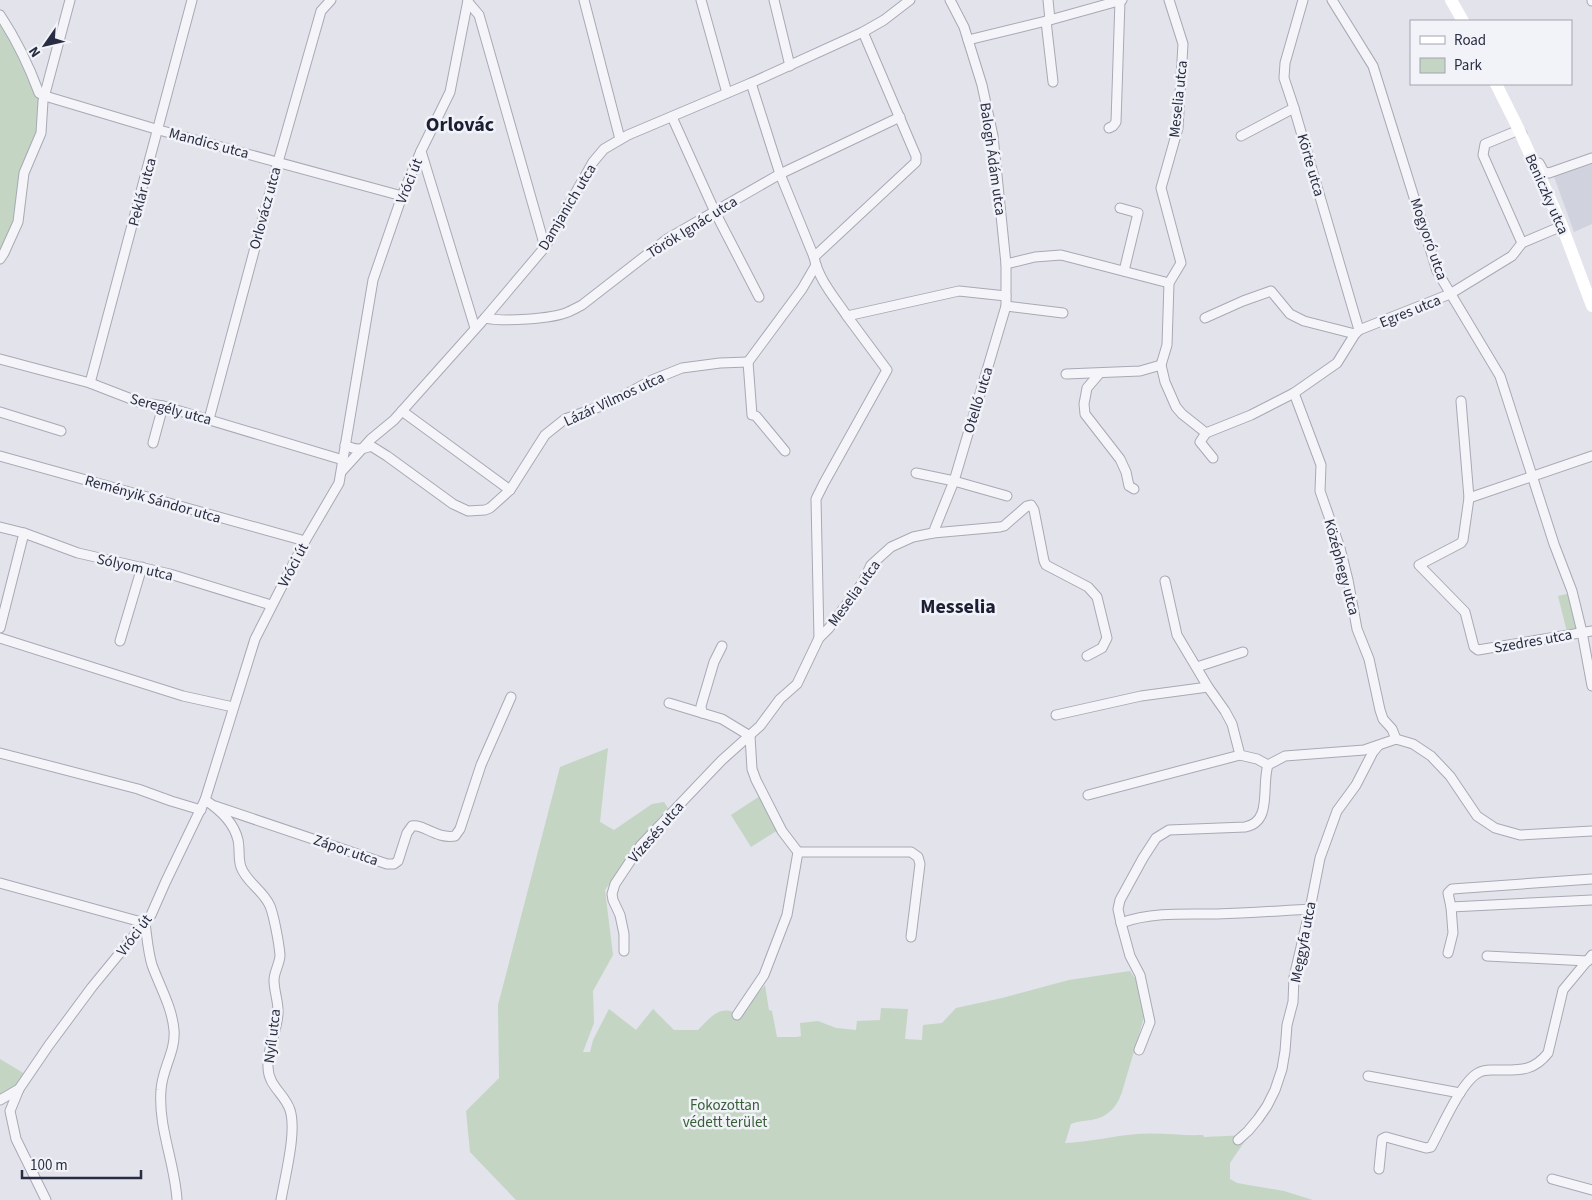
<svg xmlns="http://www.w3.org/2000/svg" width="1592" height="1200" viewBox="0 0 1592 1200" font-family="'Source Sans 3',sans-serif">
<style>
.built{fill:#d0d2dd}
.green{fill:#c4d5c3}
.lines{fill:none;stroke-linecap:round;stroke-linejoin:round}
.minor-casing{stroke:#a7a9b5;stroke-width:11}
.minor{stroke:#f5f5f9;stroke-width:9}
.secondary{stroke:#fff;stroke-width:12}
.labels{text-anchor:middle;stroke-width:5;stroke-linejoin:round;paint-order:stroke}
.street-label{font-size:15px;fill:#292d43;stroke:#f2f3f8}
.park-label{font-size:15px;fill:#365f37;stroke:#f2f3f8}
.district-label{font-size:20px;font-weight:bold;fill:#1c1f34;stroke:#f2f3f8}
</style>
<rect width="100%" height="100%" fill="#e2e3eb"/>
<!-- built -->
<path class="built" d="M1592 161V224L1574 232 1553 174Z"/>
<!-- green -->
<g class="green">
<path d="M0 15 45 96 41 133 24 173 18 222 0 259Z"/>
<path d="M1571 593 1580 630 1567 632 1558 596Z"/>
<path d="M608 748 600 822 614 830 652 804 664 802 668 808 633 847 617 874 605 890 613 955 593 991 594 1023 583 1052H590L593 1040 609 1009 636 1030 653 1009 674 1030H698C708 1020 718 1006 733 1012L743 998 744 1009 765 985 769 1010 772 1011 777 1037H797L801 1036 800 1023 818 1021 836 1028 856 1030 857 1021 880 1020 881 1008 908 1009 905 1039 922 1040 923 1025 942 1023 956 1008 1002 998 1069 980 1130 971 1136 980 1145 1014 1122 1092C1117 1107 1107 1118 1091 1120 1084 1121 1078 1121 1071 1124L1065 1143C1089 1142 1113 1136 1137 1134 1159 1132 1181 1136 1203 1135L1204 1137 1249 1135 1230 1163V1179L1237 1183 1284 1191 1313 1200H516L470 1152 466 1111 499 1078 498 1005 560 767Z"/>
<path d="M760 796 778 830 751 847 731 815Z"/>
<path d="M0 1059 25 1074 19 1089 0 1100Z"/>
</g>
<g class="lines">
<!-- minor casing -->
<g class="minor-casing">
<g id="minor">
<path d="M584 0 620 139"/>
<path d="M701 0 727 93"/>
<path d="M774 0 790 66"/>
<path d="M1048 0 1050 20"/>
<path d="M1169 0 1183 44 1178 128 1161 188 1181 263 1169 283 1167 345 1161 365 1165 382 1176 407 1182 414 1206 433"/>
<path d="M1303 0 1285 63 1284 78 1294 108 1359 330"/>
<path d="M1332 0 1373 66 1437 271 1500 376 1554 544 1572 591 1582 632 1592 686"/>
<path d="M1592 0V1"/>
<path d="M468 2 479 15 545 247"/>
<path d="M0 15C16 39 29 66 39 93L45 96 159 130 402 196"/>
<path d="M1046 21 1053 82"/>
<path d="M968 40 1050 20 1122 0"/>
<path d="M751 83 780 174 814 257C818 279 835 298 847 316L959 291 1006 296"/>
<path d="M672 117 715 212 759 297"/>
<path d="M1109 128 1113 126 1116 122 1120 0"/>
<path d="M1241 136 1294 108"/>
<path d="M421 151 475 328"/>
<path d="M1539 163 1544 172 1549 173 1592 158"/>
<path d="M1120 208 1138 213 1124 271"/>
<path d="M1522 243 1483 155 1485 144 1519 130 1522 134"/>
<path d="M814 257 916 162V156L863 32"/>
<path d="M0 259 4 253 18 222 24 173 41 133 43 101 70 0"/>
<path d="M1006 264 1035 257 1061 255 1169 283"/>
<path d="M1006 306 1063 313"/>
<path d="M485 318C503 322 552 319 568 312 573 310 578 307 582 305L667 239 780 174 900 117"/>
<path d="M1205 318 1243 301 1271 291 1290 314 1304 321 1355 334"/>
<path d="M0 359 90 383 139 402 163 406 343 460"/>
<path d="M748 362 802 289 816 265"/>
<path d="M748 362 752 415 756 416 785 451"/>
<path d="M1066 374 1140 371 1161 365"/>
<path d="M1099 374 1087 388 1084 404 1085 414 1120 459 1126 472 1129 486 1134 489"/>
<path d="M90 383 192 0"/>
<path d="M1294 393 1321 465 1320 491 1340 548 1348 580 1357 629 1369 659 1380 710 1383 719 1392 729 1396 739"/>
<path d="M1461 401 1469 498 1463 540 1461 543 1419 565 1465 612 1474 647 1478 650 1592 631"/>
<path d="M402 411 510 490"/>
<path d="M0 412 61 431"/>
<path d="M209 419 278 162 321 11 331 0"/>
<path d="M1206 433 1251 415 1294 393 1337 363 1355 334 1359 330 1450 294 1512 256 1522 243 1562 226"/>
<path d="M1206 433 1200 442 1213 458"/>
<path d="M153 443 163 406"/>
<path d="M345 445C355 450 361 450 371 446L387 456 453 504 468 511 485 510 490 508 510 490 545 435 565 419 610 403 652 380 682 368 720 363 748 362"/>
<path d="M0 456 305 541"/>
<path d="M342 471 371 439 394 420 485 318 545 247 593 162 604 149 628 135 751 83 863 32 884 20 910 0"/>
<path d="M916 473 954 481 1007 496"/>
<path d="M1469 498 1592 456"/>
<path d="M0 527 24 533 78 553 170 574 271 605"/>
<path d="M933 533 954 481 1006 306V264L993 136 982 85 964 27 950 0"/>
<path d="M1165 581 1177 635 1208 687 1225 711 1232 724 1240 755 1257 759 1268 765"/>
<path d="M0 628 24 533"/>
<path d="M0 638 183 696 233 707"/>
<path d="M819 638 816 499 824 483 887 370 847 316"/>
<path d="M120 641 142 567"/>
<path d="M1197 667 1243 652"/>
<path d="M669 703 722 719 750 736"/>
<path d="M702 713 701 706 714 662 722 646"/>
<path d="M1056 715 1141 696 1208 687"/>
<path d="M0 753 138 789 171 801 201 810"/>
<path d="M1088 795 1240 755"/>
<path d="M205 800C219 809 234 823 238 840 240 849 238 859 241 867 246 882 263 890 270 906 274 916 279 943 280 955 280 963 274 972 274 980 274 992 279 1003 278 1014 277 1032 267 1048 268 1067 268 1086 285 1094 290 1110 297 1132 285 1176 281 1200"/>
<path d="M215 806 387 864H394L398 861 407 833 412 826C424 824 436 839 455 836L460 829 481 765 511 697"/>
<path d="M798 852H911L918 857 920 864 911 937"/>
<path d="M0 883 145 923C147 937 148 952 152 965 160 987 172 1007 174 1030 176 1051 162 1069 161 1090 158 1128 175 1163 177 1200"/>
<path d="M1451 907 1592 900"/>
<path d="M1121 923C1151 912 1185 914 1217 914 1248 913 1279 911 1310 909"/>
<path d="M624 951V934L620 915 613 900 612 894 615 884 641 845 722 760 760 726 780 699 797 684 819 638 829 628 863 582 871 565 891 547 913 537 933 533 1000 527 1004 526 1027 506 1031 505 1034 510 1044 561 1046 565 1088 587 1097 597 1107 638 1102 648 1087 656"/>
<path d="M1448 953 1453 933 1451 907 1448 893 1452 889 1592 879"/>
<path d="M1487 956 1588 961"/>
<path d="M737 1015 764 975 787 915 798 852 782 831 756 780 752 769 750 736"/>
<path d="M1139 1050 1150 1022 1140 975 1130 956 1121 923 1118 909 1120 900 1143 858 1156 838 1169 830 1245 827C1273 822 1261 786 1268 765L1285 756 1364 750 1396 739 1413 744 1431 756 1450 776 1477 816 1495 828 1520 835 1592 831"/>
<path d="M1368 1076 1460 1093"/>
<path d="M0 1100 19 1089"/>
<path d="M1238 1140 1248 1131 1258 1119 1267 1106 1275 1090 1282 1069 1285 1051 1287 1025 1293 1002 1294 977 1310 909 1320 858 1337 811 1356 785 1373 752 1378 746"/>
<path d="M1379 1169 1382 1139 1386 1137 1426 1148 1431 1147C1441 1129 1461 1082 1478 1073 1484 1069 1490 1070 1496 1070 1519 1070 1533 1072 1548 1053L1563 990 1592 955"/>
<path d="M1552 1179 1592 1190"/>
<path d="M46 1200 16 1139 10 1111 19 1089 49 1045 92 987 151 915 166 881 205 800 255 639 305 541 339 483 373 280 402 196 421 151 450 92 468 0"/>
</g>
</g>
<!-- minor -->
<use href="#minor" class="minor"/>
<!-- secondary -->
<g class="secondary">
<path d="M1451 0 1463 21"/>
<path d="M1496 84 1519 130 1562 226 1592 306"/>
</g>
</g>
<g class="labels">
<!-- street labels -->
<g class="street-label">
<text transform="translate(1178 99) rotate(-84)" y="5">Meselia utca</text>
<text transform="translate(209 143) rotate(15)" y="5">Mandics utca</text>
<text transform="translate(993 159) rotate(82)" y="5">Balogh Ádám utca</text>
<text transform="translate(1311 165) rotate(74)" y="5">Körte utca</text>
<text transform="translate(409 181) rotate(-68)" y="5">Vróci út</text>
<text transform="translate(142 192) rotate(-75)" y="5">Peklár utca</text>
<text transform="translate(1547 194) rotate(66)" y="5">Beniczky utca</text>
<text transform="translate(567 207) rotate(-59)" y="5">Damjanich utca</text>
<text transform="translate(265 208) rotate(-75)" y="5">Orlovácz utca</text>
<text transform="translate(692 227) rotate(-32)" y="5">Török Ignác utca</text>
<text transform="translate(1429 239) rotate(71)" y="5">Mogyoró utca</text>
<text transform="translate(1410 311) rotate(-22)" y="5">Egres utca</text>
<text transform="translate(614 399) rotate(-25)" y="5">Lázár Vilmos utca</text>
<text transform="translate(978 400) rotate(-73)" y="5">Otelló utca</text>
<text transform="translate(171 409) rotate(15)" y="5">Seregély utca</text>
<text transform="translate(153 499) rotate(16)" y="5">Reményik Sándor utca</text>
<text transform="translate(293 565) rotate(-62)" y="5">Vróci út</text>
<text transform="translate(135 567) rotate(13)" y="5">Sólyom utca</text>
<text transform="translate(1342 567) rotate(75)" y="5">Középhegy utca</text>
<text transform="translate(854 593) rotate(-54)" y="5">Meselia utca</text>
<text transform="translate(1533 641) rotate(-10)" y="5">Szedres utca</text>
<text transform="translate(656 832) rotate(-49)" y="5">Vízesés utca</text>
<text transform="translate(346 850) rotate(19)" y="5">Zápor utca</text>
<text transform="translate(134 935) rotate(-53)" y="5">Vróci út</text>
<text transform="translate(1303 942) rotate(-79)" y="5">Meggyfa utca</text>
<text transform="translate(272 1036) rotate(-83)" y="5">Nyíl utca</text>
</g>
<!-- park labels -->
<g class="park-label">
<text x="725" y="1110">Fokozottan<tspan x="725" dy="17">védett terület</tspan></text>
</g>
<!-- district labels -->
<g class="district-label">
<text x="460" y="131">Orlovác</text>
<text x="958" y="613">Messelia</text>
</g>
</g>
<!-- legend -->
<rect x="1410" y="20" width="162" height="65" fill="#f2f3f8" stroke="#a2a4b0"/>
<rect x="1420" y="36" width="25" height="8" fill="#ffffff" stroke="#a2a4b0"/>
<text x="1454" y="45" font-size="15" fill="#292d43">Road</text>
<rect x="1420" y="58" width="25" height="15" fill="#c4d5c3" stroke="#a2a4b0"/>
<text x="1454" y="70" font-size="15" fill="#292d43">Park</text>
<!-- north arrow -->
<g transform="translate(45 45) rotate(236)" stroke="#f2f3f8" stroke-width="4" paint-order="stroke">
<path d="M0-4L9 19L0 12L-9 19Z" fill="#292d43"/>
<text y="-8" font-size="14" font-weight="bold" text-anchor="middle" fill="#292d43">N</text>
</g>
<!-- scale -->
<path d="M22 1170v8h119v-8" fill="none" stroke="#292d43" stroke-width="2.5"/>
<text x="30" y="1170" font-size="15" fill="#292d43" stroke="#f2f3f8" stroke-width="4" paint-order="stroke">100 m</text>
</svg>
